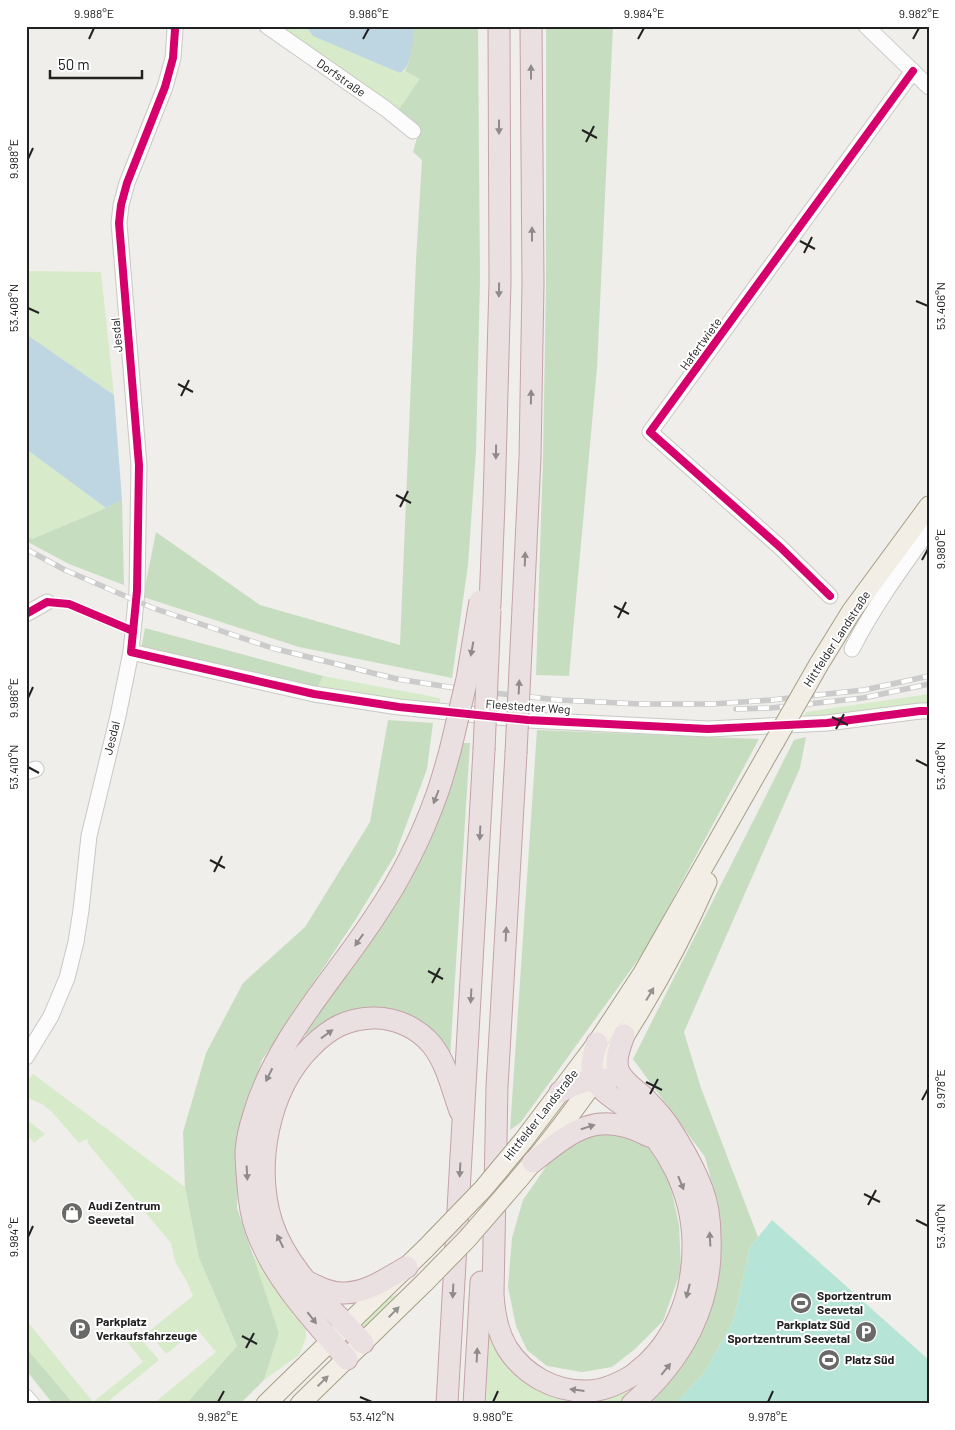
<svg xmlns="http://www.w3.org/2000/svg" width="955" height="1430" viewBox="0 0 955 1430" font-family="Barlow,sans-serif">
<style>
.grass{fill:#d7ebca}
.forest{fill:#c7ddc0}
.pitch{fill:#b6e5d7}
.water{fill:#bed6e1}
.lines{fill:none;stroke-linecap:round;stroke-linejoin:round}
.minor-casing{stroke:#c8c8c6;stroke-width:17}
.major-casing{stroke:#a69f86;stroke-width:21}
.highway-casing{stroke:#c4a2a7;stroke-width:23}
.minor{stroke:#fdfcfc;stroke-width:15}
.major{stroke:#f2eee6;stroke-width:19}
.highway{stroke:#ebe0e1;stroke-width:21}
.rail-casing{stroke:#cbcbcb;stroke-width:5.5}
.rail{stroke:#fff;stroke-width:4;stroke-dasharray:11;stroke-linecap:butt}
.major-bridge-casing{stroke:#a69f86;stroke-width:21;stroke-linecap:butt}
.highway-bridge-casing{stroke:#c4a2a7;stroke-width:23;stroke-linecap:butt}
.major-bridge{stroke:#f2eee6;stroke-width:19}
.highway-bridge{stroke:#ebe0e1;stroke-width:21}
.cycleway-casing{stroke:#fff;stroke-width:11}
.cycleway{stroke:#d6006c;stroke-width:8}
.oneway{fill:#908a8b}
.oneway2{fill:#94928d}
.ticks{fill:none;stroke:#212121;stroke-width:2}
.labels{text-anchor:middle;stroke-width:4;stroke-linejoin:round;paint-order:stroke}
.street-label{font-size:12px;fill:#212121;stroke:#fff}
.poi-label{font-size:12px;font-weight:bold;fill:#212121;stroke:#fff;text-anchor:start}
.neatline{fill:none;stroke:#212121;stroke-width:2}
.ticks-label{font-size:12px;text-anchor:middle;fill:#212121}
</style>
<rect width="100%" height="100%" fill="#efeeea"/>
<!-- grass -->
<g class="grass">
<path d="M274 26H306L368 59 400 73 405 71 421 79 397 112Z"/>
<path d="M26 271 101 272 114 395 26 334Z"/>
<path d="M26 449 106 508 32 539 26 535Z"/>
<path d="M323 676 440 698V704L377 699 317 689Z"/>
<path d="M929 694V707L801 722 806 712Z"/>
<path d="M33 1074 185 1187 199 1258 237 1346 186 1404H153L216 1352 197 1329 166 1354 148 1332 193 1296 187 1282 175 1261 171 1243 89 1145 87 1139 79 1143 52 1112 42 1104 28 1098 26 1094V1082Z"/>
<path d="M26 1119 45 1134 34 1143 26 1134Z"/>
<path d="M252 1254 306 1325V1338L299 1355 264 1380 279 1333Z"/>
<path d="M404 1295 364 1329 354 1330 389 1296Z"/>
<path d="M26 1320 93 1402 143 1362 128 1343 134 1338 139 1337 159 1360 105 1404H74L26 1348Z"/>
<path d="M489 1326C496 1339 501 1355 509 1367 515 1375 524 1382 532 1387 568 1408 590 1402 628 1392L619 1404H486Z"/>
</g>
<!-- forest -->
<g class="forest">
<path d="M414 26H478L480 281 476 451 468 565 452 678 299 647 143 597 156 532 260 605 400 645 416 260 422 160 413 152 419 130 397 112 420 79 405 71 410 59Z"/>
<path d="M546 26H613L597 368 569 676 536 675 543 458 546 285Z"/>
<path d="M122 500 124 585 69 564 26 541V535L32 539 106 508Z"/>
<path d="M145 628 323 676 317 689 141 649Z"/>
<path d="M388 720 433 723 427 769 395 855 356 919 262 1060 238 1131 237 1208 279 1333 264 1380 240 1404H186L237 1346 199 1258 185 1187 183 1132 206 1053 243 983 305 927 370 822Z"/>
<path d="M537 730 759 739 645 950 521 1122 510 1130Z"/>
<path d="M806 737 800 768 684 1032 701 1088 758 1237 750 1247 733 1322 704 1373 675 1404H646L680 1369 703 1328 715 1290 716 1199 705 1157 633 1059 794 740Z"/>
<path d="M462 743H470L450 1058 417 1020H329L298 1040 408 885 443 802Z"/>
<path d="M601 1130 629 1134 654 1150 669 1179 679 1225 681 1270 663 1321 635 1349 612 1367 582 1372 547 1366 527 1350 516 1326 508 1287 512 1238 523 1200 548 1164 579 1139Z"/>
<path d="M26 1348 74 1404H53L26 1370Z"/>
</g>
<!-- pitch -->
<path class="pitch" d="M772 1220 929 1360V1404H675L704 1373 733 1322 750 1247Z"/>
<!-- water -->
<g class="water">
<path d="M306 26H414C413 40 413 66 400 73L313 36Z"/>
<path d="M26 334 114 395 122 500 106 508 26 449Z"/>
</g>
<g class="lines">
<!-- minor casing -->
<g class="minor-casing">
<g id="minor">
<path d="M267 26 386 109 413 131"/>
<path d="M866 26 929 87"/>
<path d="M830 596 780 547 650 432 913 71"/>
<path d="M26 614 47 602"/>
<path d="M852 649C874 606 901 569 929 530"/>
<path d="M131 652 314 694 399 707 528 720 708 729 827 723 920 711H929"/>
<path d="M26 772 36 769"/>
<path d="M26 1057 51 1016 67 978 76 942 81 910 89 836 118 716 131 652 133 631 137 591 139 465 119 223 121 205 127 183 165 87 173 58 175 30 174 26"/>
<path d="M26 1397 32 1404"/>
</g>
</g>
<!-- major casing -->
<g class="major-casing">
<g id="major">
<path d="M819 664 851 612 929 506"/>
<path d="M523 1141 597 1043 643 973 775 741"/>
<path d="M518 1180C594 1090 660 989 707 882"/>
<path d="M266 1404 426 1248"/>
<path d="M300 1404 425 1282"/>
</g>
</g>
<!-- highway casing -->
<g class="highway-casing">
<g id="highway">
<path d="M490 605 494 503 500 282 499 26"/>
<path d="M523 608 530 458 533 283 531 26"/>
<path d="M516 753 497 1087 493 1294C494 1313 497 1331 507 1348 524 1375 555 1392 587 1391 603 1391 620 1383 633 1375 637 1372 641 1368 645 1365 679 1334 694 1288 693 1242 692 1192 668 1146 632 1112 621 1103 601 1092 595 1080 589 1068 593 1055 597 1043"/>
<path d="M624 1035C620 1047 614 1060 619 1072 625 1084 637 1090 646 1099 653 1107 662 1116 668 1125 681 1145 694 1167 702 1189 708 1204 710 1222 710 1238 713 1305 682 1361 632 1404"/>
<path d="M560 1092C578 1082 588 1080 609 1079"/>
<path d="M533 1162C573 1130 598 1109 649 1136"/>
<path d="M310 1283C320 1288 332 1294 344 1293 367 1293 387 1278 407 1267"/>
<path d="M363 1343C330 1306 288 1271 272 1223 254 1165 268 1089 312 1046 330 1028 347 1019 372 1018 395 1017 418 1028 432 1045 447 1064 452 1089 460 1111"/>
<path d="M347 1359C313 1320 273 1278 256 1229 251 1215 249 1200 248 1185 247 1174 246 1162 246 1151 247 1139 250 1126 254 1114 276 1039 334 980 376 915 401 878 422 836 437 794 442 780 446 765 450 751"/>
<path d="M447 1404 484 750"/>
<path d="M474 1404 481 1282"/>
</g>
</g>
<!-- minor -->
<use href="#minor" class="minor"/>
<!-- major -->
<use href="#major" class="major"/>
<!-- highway -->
<use href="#highway" class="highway"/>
<!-- rail casing -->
<g class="rail-casing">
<g id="rail">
<path d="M26 549 65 570 153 608 272 648 397 679 475 691 559 700 640 704H713L771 700 864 690 929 676"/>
<path d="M736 709 771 708 863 698 929 684"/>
</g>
</g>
<!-- rail -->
<use href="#rail" class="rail"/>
<!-- major-bridge casing -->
<g class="major-bridge-casing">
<g id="major-bridge">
<path d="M775 741 819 664"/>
<path d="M426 1248 483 1189 523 1141"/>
<path d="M425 1282 467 1239 518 1180"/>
</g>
</g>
<!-- highway-bridge casing -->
<g class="highway-bridge-casing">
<g id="highway-bridge">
<path d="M484 750 490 610"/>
<path d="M450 751 467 679 480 601"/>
<path d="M516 753 523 608"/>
</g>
</g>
<!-- major-bridge -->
<use href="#major-bridge" class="major-bridge"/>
<!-- highway-bridge -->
<use href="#highway-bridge" class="highway-bridge"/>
<!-- cycleway casing -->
<g class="cycleway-casing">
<g id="cycleway">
<path d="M174 26 175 30 173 58 165 87 127 183 121 205 119 223 139 465 137 591 131 652 314 694 399 707 528 720 708 729 827 723 920 711H929"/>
<path d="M830 596 780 547 650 432 913 71"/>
<path d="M26 614 47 602 69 604 133 631"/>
</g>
</g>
<!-- cycleway -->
<use href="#cycleway" class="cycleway"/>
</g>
<!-- one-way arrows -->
<defs><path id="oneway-solid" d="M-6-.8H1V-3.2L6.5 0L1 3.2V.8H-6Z" transform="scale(1.25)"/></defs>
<g class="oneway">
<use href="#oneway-solid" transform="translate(531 72) rotate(-90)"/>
<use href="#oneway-solid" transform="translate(499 127) rotate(90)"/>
<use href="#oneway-solid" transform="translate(532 234) rotate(-90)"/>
<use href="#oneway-solid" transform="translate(499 290) rotate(91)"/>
<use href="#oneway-solid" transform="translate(531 397) rotate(-89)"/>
<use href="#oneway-solid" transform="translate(496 452) rotate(91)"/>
<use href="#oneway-solid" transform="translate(525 559) rotate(-88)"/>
<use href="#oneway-solid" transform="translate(472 649) rotate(100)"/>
<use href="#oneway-solid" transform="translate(519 687) rotate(-87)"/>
<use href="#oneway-solid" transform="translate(436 797) rotate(111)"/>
<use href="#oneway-solid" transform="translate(480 833) rotate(93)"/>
<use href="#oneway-solid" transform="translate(506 934) rotate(-87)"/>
<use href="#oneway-solid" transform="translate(359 940) rotate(125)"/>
<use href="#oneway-solid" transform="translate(471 996) rotate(93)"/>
<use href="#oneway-solid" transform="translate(327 1034) rotate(-36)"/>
<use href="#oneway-solid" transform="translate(269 1075) rotate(116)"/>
<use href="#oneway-solid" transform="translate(588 1127) rotate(-17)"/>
<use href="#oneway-solid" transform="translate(460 1170) rotate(93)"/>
<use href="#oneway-solid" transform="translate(247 1173) rotate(87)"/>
<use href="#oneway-solid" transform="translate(681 1183) rotate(68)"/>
<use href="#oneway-solid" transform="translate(710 1239) rotate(-93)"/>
<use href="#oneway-solid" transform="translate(280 1241) rotate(-116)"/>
<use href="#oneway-solid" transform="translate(453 1291) rotate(93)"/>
<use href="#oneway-solid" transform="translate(688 1291) rotate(104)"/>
<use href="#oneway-solid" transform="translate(312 1318) rotate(52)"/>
<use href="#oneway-solid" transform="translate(477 1355) rotate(-87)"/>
<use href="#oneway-solid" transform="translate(666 1369) rotate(-51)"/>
<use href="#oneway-solid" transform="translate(577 1390) rotate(-173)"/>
</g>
<g class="oneway2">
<use href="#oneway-solid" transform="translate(650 994) rotate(-59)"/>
<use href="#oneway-solid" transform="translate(394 1312) rotate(-45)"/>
<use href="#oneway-solid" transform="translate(323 1381) rotate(-44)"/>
</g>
<!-- ticks -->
<path class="ticks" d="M89 39 94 28M363 39 369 28M638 39 644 28M913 39 919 28M582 130 597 138M586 142 594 126M28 159 33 148M800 241 815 249M804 253 812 237M916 301 928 306M28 308 39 313M178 384 193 392M181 396 189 380M396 495 411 503M400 507 408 491M922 560 928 549M614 606 629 614M618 618 626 602M28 698 33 687M832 717 848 725M836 729 844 714M916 760 928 766M28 767 39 773M210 860 225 868M214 872 222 856M428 971 443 979M432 983 440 968M646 1082 662 1090M650 1094 658 1079M922 1100 928 1089M864 1194 880 1202M868 1205 876 1190M916 1220 928 1226M28 1237 33 1226M242 1336 257 1344M246 1348 254 1333M360 1397 372 1402M218 1402 224 1391M493 1402 498 1391M768 1402 773 1391"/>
<!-- icons -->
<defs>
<g id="shop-disc" transform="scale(1.125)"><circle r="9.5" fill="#696967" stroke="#fff"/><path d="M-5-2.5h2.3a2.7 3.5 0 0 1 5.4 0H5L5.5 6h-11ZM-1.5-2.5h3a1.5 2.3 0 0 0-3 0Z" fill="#fff"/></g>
<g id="stadium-disc" transform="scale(1.125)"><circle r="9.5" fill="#696967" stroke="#fff"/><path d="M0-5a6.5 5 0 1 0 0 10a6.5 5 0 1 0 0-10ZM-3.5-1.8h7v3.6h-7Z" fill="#fff"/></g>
<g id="parking-disc" transform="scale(1.125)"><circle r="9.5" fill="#696967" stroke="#fff"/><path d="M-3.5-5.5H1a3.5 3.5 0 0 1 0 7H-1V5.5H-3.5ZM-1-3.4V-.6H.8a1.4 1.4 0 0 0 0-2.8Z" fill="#fff"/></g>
</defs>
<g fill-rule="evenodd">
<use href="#shop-disc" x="72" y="1213"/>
<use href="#stadium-disc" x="801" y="1303"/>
<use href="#parking-disc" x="80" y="1329"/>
<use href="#parking-disc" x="866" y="1332"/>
<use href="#stadium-disc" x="829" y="1360"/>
</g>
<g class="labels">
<!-- street labels -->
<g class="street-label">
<text transform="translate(341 78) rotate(35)" y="4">Dorfstraße</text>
<text transform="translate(117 335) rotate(-95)" y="4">Jesdal</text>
<text transform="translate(701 344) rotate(-54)" y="4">Hafertwiete</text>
<text transform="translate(837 639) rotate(-57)" y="4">Hittfelder Landstraße</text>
<text transform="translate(528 707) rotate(4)" y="4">Fleestedter Weg</text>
<text transform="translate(112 738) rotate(-76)" y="4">Jesdal</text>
<text transform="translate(541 1115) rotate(-52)" y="4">Hittfelder Landstraße</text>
</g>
<!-- poi labels -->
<g class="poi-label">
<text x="88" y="1210">Audi Zentrum<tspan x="88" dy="14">Seevetal</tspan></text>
<text x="817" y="1300">Sportzentrum<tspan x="817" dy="14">Seevetal</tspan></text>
<text x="96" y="1326">Parkplatz<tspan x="96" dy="14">Verkaufsfahrzeuge</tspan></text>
<text x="850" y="1329" text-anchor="end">Parkplatz Süd<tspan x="850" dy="14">Sportzentrum Seevetal</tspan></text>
<text x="845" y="1364">Platz Süd</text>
</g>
</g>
<!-- border -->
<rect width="955" height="1430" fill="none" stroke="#ffffff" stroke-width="55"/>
<!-- scale -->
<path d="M50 70v8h92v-8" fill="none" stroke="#212121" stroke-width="2.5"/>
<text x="58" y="70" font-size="15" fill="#212121" stroke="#ffffff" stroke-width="4" paint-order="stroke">50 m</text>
<rect x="28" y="28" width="900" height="1374" class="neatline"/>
<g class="ticks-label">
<text x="94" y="18">9.988°E</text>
<text x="369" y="18">9.986°E</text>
<text x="644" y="18">9.984°E</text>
<text x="919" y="18">9.982°E</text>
<text transform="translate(14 159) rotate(-90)" y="4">9.988°E</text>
<text transform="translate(941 306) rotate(-90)" y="4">53.406°N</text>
<text transform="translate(14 308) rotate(-90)" y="4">53.408°N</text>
<text transform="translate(941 549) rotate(-90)" y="4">9.980°E</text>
<text transform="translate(14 698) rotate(-90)" y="4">9.986°E</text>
<text transform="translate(941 766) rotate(-90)" y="4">53.408°N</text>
<text transform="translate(14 767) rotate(-90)" y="4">53.410°N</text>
<text transform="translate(941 1089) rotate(-90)" y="4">9.978°E</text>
<text transform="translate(941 1226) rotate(-90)" y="4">53.410°N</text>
<text transform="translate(14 1237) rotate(-90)" y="4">9.984°E</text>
<text x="218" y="1421">9.982°E</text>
<text x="372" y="1421">53.412°N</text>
<text x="493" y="1421">9.980°E</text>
<text x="768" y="1421">9.978°E</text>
</g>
</svg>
